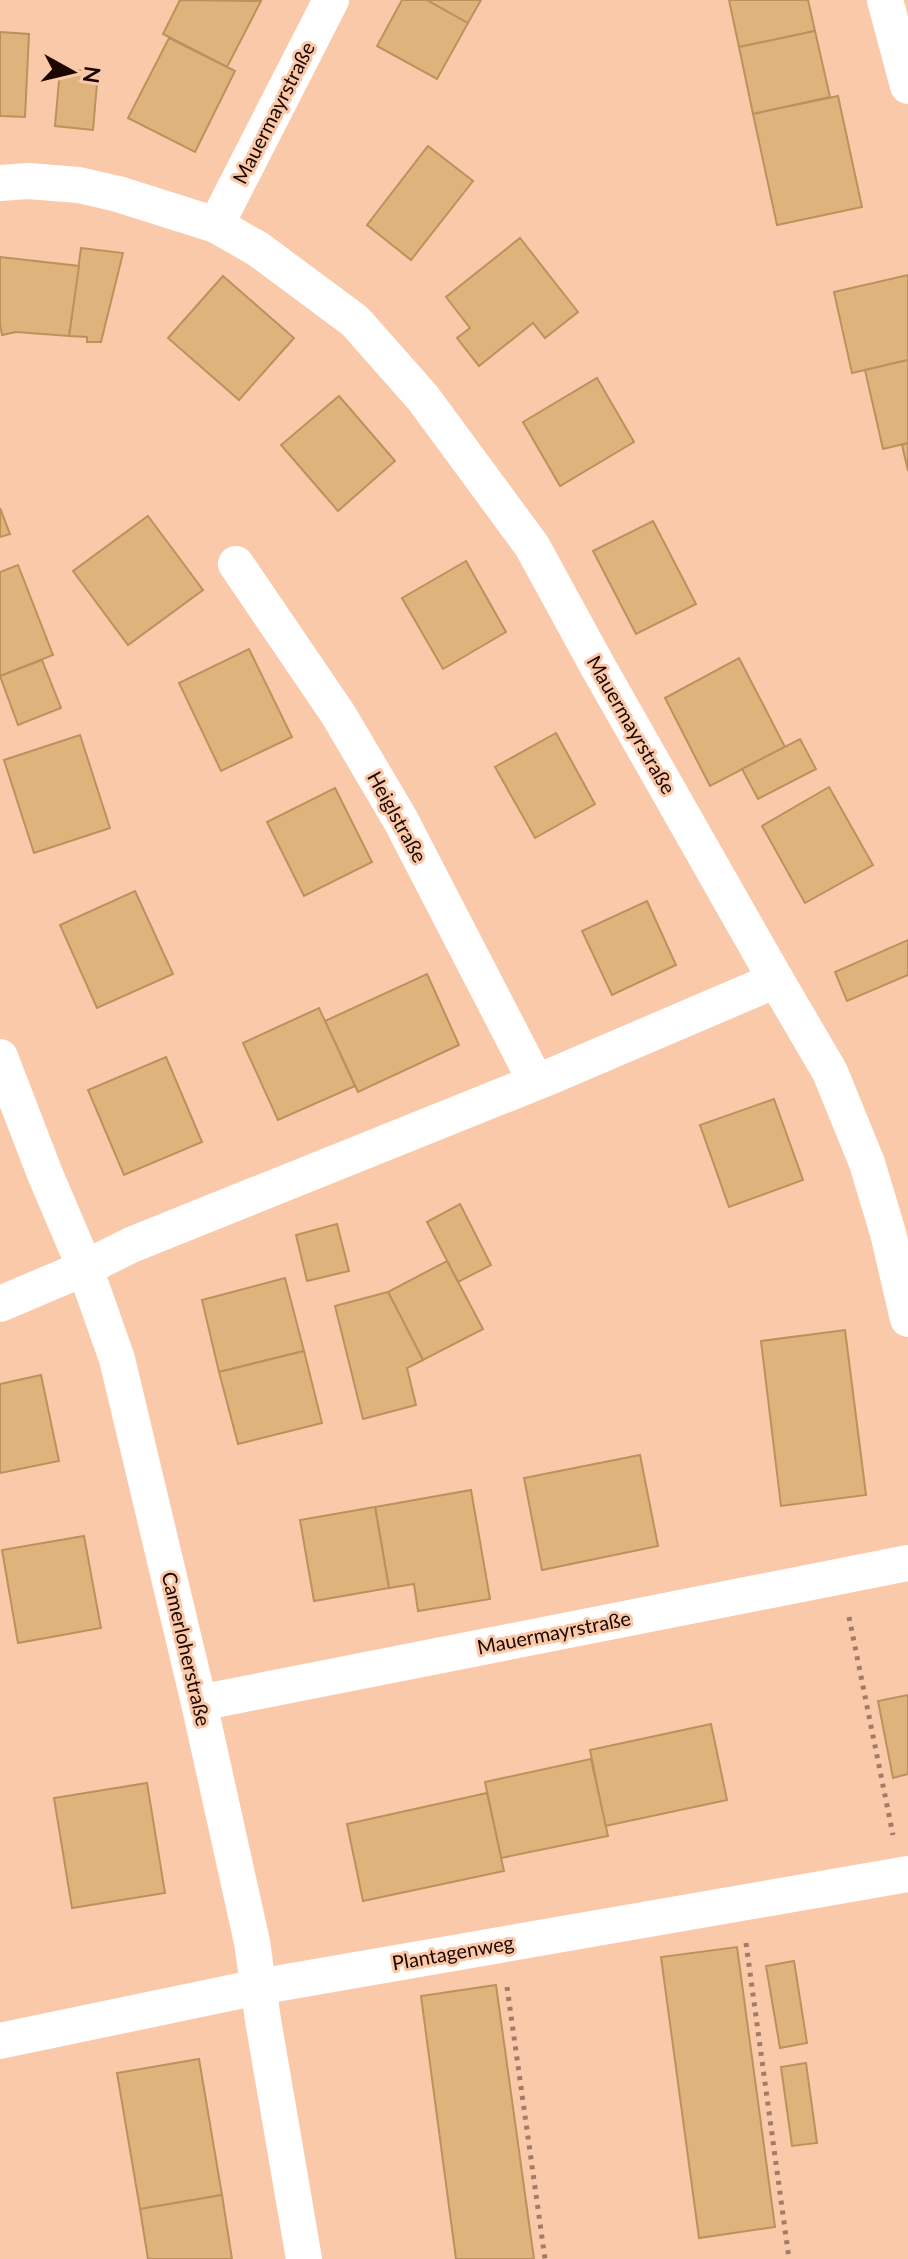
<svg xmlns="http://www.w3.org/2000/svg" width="908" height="2259" viewBox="0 0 908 2259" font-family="Lato,sans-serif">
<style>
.building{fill:#deb47c;stroke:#bb925b;stroke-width:2}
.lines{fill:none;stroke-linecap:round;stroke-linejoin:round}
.path{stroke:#a27c67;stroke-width:5;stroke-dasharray:4 6;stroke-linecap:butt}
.street{stroke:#fff;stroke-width:36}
.labels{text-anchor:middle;stroke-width:6;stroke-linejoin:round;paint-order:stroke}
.street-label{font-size:20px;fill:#1c0700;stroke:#fac9aa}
</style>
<rect width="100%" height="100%" fill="#fac9aa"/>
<!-- building -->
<g class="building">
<path d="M180 0 261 1 227 67 163 34Z"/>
<path d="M402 0H427L468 23 437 79 377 46Z"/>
<path d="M427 0H481L468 23Z"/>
<path d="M729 0H808L815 31 739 47Z"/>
<path d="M815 31 830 97 753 114 739 47Z"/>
<path d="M0 32 29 34 25 117 0 116Z"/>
<path d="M169 38 235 71 195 152 128 118Z"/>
<path d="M60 69 98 72 93 130 55 126Z"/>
<path d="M838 96 862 207 777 225 753 114Z"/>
<path d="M428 146 473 181 411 260 367 225Z"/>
<path d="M520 238 578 312 545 338 533 323 479 366 457 338 470 328 446 297Z"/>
<path d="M81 248 123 253 101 342H87V337L69 336Z"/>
<path d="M0 257 79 266 69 336 16 332 2 335 0 324Z"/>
<path d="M908 275V360L852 373 834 292Z"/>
<path d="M223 276 294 338 239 400 168 338Z"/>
<path d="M908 360V443L883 449 865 370Z"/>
<path d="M597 378 634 442 560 486 523 422Z"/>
<path d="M339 396 395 461 338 511 281 445Z"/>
<path d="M908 443V471L902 445Z"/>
<path d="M0 508 10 534 0 537Z"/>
<path d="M148 516 203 590 128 645 73 571Z"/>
<path d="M653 521 696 604 636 634 593 551Z"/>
<path d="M466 561 506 632 443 669 402 598Z"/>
<path d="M18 565 53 655 0 676V572Z"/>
<path d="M249 649 292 737 221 771 179 683Z"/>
<path d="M739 658 785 747 710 786 665 698Z"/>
<path d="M42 660 61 708 18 725 0 676Z"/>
<path d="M556 733 595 804 535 838 495 767Z"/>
<path d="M80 735 110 828 34 853 4 760Z"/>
<path d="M800 739 816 769 758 799 742 769Z"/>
<path d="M829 787 873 865 805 903 762 826Z"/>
<path d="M335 788 372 862 304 896 267 822Z"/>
<path d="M135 891 173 974 97 1008 60 925Z"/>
<path d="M647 901 676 965 612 995 582 931Z"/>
<path d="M908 940V975L847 1001 835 972Z"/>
<path d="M427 974 459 1045 358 1092 325 1021Z"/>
<path d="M319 1008 355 1086 278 1120 243 1043Z"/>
<path d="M166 1057 202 1142 124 1175 88 1090Z"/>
<path d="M774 1099 803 1180 729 1207 700 1125Z"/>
<path d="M460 1204 491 1265 458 1282 427 1222Z"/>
<path d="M337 1224 349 1271 307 1281 296 1235Z"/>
<path d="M447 1261 483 1329 423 1360 388 1292Z"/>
<path d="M285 1278 304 1351 219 1372 202 1300Z"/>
<path d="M388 1292 423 1360 407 1368 416 1405 363 1419 335 1306Z"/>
<path d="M845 1330 866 1495 781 1506 761 1341Z"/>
<path d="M304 1351 322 1423 238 1444 219 1372Z"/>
<path d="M41 1375 59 1461 0 1473V1384Z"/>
<path d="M640 1455 658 1546 542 1570 524 1478Z"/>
<path d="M471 1490 490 1599 418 1611 414 1584 389 1588 375 1507Z"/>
<path d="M375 1507 389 1588 314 1601 300 1520Z"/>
<path d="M84 1536 101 1628 18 1643 2 1550Z"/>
<path d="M908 1695V1774L893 1778 878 1701Z"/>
<path d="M711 1724 727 1800 605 1826 590 1750Z"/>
<path d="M591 1759 608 1836 501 1858 485 1782Z"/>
<path d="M147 1783 165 1893 72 1908 54 1798Z"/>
<path d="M487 1793 504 1871 363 1901 347 1824Z"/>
<path d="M737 1947 775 2227 699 2238 661 1957Z"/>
<path d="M794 1961 807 2043 780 2048 766 1966Z"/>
<path d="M496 1985 534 2259H456L421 1996Z"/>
<path d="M199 2059 222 2195 140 2209 117 2073Z"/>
<path d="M806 2063 817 2143 792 2146 781 2067Z"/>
<path d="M222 2195 232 2259H148L140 2209Z"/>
</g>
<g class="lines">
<!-- path -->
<g class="path">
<path d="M849 1617 893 1835"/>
<path d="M746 1943 789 2259"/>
<path d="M507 1987 545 2259"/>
</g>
<!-- street -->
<g class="street">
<path d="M885 0 908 86"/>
<path d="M0 183 28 181 79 185 118 194 216 225 258 249 355 321 423 398 532 546 597 665 776 980 830 1072 867 1163 888 1233 908 1319"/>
<path d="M216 225 331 0"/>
<path d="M236 564 338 714 400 819 536 1082"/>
<path d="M0 1057 45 1174 85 1268 117 1359 199 1703 252 1942 263 2020 304 2259"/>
<path d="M0 1304 85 1268 131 1245 554 1075 776 980"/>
<path d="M199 1703 908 1563"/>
<path d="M0 2041 258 1987 908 1874"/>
</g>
</g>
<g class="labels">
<!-- street labels -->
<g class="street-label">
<text transform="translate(274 113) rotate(-63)" y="7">Mauermayrstraße</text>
<text transform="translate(631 725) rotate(60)" y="7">Mauermayrstraße</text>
<text transform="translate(397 817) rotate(61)" y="7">Heiglstraße</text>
<text transform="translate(554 1633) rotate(-11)" y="7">Mauermayrstraße</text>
<text transform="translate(186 1649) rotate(77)" y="7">Camerloherstraße</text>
<text transform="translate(453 1953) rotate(-10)" y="7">Plantagenweg</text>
</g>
</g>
<!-- north arrow -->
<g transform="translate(72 72) rotate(98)" stroke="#fac9aa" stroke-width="6" paint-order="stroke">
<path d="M0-6L14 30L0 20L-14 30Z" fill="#1c0700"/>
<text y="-12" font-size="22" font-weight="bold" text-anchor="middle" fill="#1c0700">N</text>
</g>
</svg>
